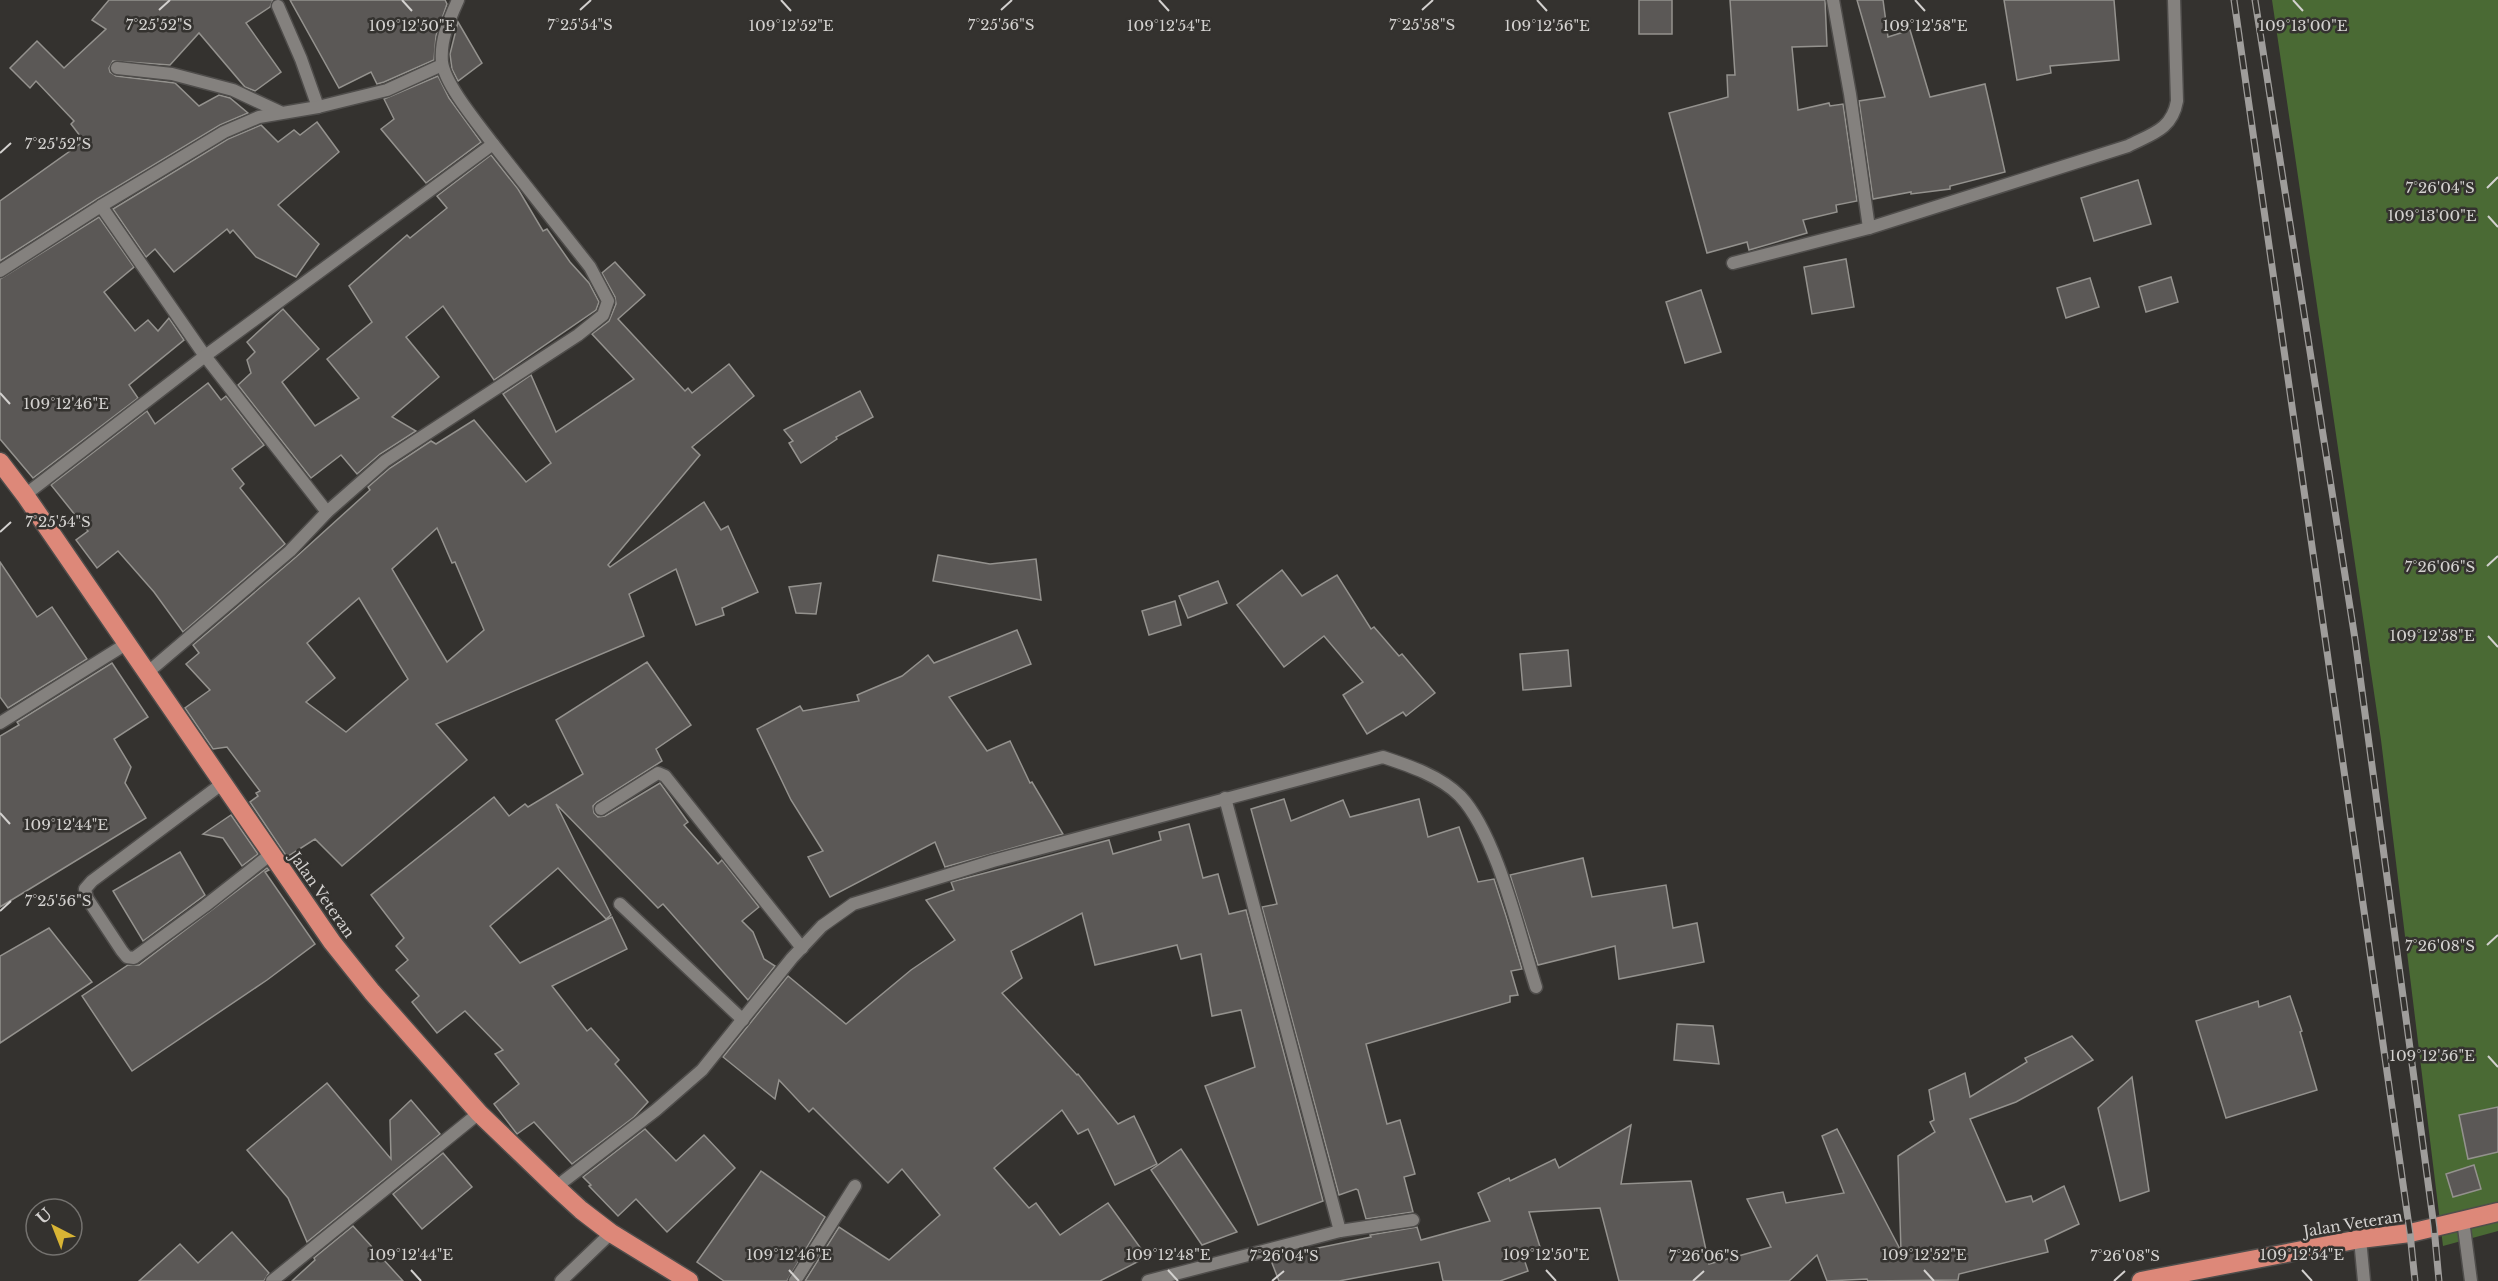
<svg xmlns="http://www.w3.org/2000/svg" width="2498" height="1281" viewBox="0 0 2498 1281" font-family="'Libre Baskerville',serif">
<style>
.forest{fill:#4a6a34}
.building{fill:#5b5856;stroke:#94928e;stroke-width:1.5;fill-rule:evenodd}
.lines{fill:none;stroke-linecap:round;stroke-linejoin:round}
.lane-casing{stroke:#4f4d4b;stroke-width:15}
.street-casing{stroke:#4f4d4b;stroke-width:15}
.highway-casing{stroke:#4f4d4b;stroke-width:21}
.lane{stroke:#84817e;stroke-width:12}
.street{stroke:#84817e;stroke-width:12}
.highway{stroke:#dd8879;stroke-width:18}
.rail-casing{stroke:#9f9d9b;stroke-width:7}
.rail{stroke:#34322f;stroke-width:4.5;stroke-dasharray:14;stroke-linecap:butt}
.ticks{fill:none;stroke:#d3d1cf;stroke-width:2}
.labels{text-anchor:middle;stroke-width:5;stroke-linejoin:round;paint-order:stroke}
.street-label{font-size:15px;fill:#d3d1cf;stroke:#34322f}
.ticks-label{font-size:15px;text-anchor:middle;fill:#d3d1cf;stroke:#34322f;stroke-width:5;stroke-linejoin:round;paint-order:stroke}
</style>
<rect width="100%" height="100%" fill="#34322f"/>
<!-- forest -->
<path class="forest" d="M2272 0H2498V1231L2443 1246 2381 740Z"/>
<!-- building -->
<g class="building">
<path d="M109 0H273L270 7 246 23 281 72 255 91 245 87 199 33 170 65 113 61 109 68 110 72 116 76 175 83 199 106 219 95 230 98 248 113 220 125 97 199 0 261V201L84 141 71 124 74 121 36 81 30 88 10 68 37 41 64 68 106 29 92 20Z"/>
<path d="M290 0H445L447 4 436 36 434 60 384 82 377 84 371 72 339 88Z"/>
<rect x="1639" y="0" width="33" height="34"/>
<path d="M1730 0H1825L1827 46 1792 47 1798 110 1829 103 1830 106 1843 104 1857 201 1836 205 1837 212 1803 220 1807 233 1749 250 1747 242 1707 253 1669 113 1728 97 1727 75H1735Z"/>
<path d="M1857 0H1883L1888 37 1910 30 1930 97 1985 84 2005 172 1950 186V189L1911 194V192L1873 199 1859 101 1885 97Z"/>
<path d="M2004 0H2114L2119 60 2050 66 2051 73 2017 80Z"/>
<path d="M458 22 482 63 458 81 452 69 450 54Z"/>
<path d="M438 76 449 98 481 142 426 183 381 129 394 119 384 99Z"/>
<path d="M317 122 339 152 278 205 319 244 296 277 256 257 233 230 230 233 227 229 174 272 155 249 146 257 113 209 228 139 261 125 278 142 294 130 300 135Z"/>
<path d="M491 155 518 189 543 231 547 229 570 262 589 283 599 302 596 310 494 380 443 306 406 337 439 377 392 417 416 431 380 454 357 474 341 455 311 478 238 385 251 373 247 360 255 352 247 342 283 309 319 349 282 382 315 426 359 398 327 359 372 322 349 286 407 235 410 238 447 208 437 196Z"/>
<path d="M2138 180 2151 224 2094 241 2081 198Z"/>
<path d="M99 217 134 267 104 292 135 331 148 320 158 331 169 318 184 340 129 385 138 398 33 478 0 439V279Z"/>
<path d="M1846 259 1854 307 1812 314 1804 267Z"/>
<path d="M615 262 645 295 618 319 685 391 688 388 692 393 729 364 754 396 692 447 700 455 608 565 610 567 704 502 721 530 728 526 758 592 722 608 724 615 696 625 676 569 629 594 644 636 436 724 467 760 342 866 315 839 287 857 250 802 258 796 256 793 260 791 227 747 213 749 185 708 210 690 186 664 199 653 193 645 296 557 370 490 368 487 390 468 431 441 436 444 474 420 526 482 551 463 503 394 531 375 556 432 634 379 592 334 609 321 616 304 615 297 602 273ZM437 528 452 563 455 562 484 630 447 662 392 569ZM359 598 408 679 346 732 306 702 335 678 307 643Z"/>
<path d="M2171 277 2178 302 2146 312 2139 287Z"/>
<path d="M2090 278 2099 307 2066 318 2057 288Z"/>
<path d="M1701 290 1721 352 1685 363 1666 302Z"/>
<path d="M208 383 221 400 226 396 264 445 232 469 244 484 240 488 285 544 183 632 154 592 118 551 97 568 76 540 88 531 51 485 147 411 155 424Z"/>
<path d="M860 391 873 417 836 437 837 439 801 463 789 443 793 441 784 430Z"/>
<path d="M938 555 990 564 1036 559 1041 600 933 581Z"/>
<path d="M0 562 37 617 52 607 87 659 8 708 0 697Z"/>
<path d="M1282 570 1302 596 1337 575 1371 629 1374 627 1399 656 1402 654 1435 693 1406 716 1403 712 1367 734 1343 695 1363 682 1324 636 1284 667 1237 605Z"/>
<path d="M1218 581 1227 603 1188 618 1179 596Z"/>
<path d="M821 583 816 614 796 613 789 587Z"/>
<path d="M1175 601 1181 625 1149 635 1142 611Z"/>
<path d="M1017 630 1031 664 949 697 987 751 1010 741 1030 783 1032 782 1063 834 945 867 935 842 830 897 808 857 823 851 791 800 757 729 800 706 803 711 859 701 857 695 902 676 928 655 934 663Z"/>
<path d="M1568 650 1571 686 1523 690 1520 654Z"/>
<path d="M647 662 691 725 656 749 662 761 597 802 593 806 594 813 598 817 605 816 660 783 688 822 684 825 718 864 722 860 759 907 742 921 753 932 764 959 775 966 748 1000 663 904 658 908 556 804 611 915 606 919 558 868 490 926 520 963 612 917 627 949 552 986 587 1031 591 1028 619 1060 615 1064 648 1102 634 1117 572 1164 534 1122 517 1134 494 1104 519 1084 495 1054 503 1050 465 1011 437 1033 412 1002 419 996 396 970 408 960 396 946 404 938 371 895 494 797 509 816 525 804 528 807 583 774 556 720Z"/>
<path d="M112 663 148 717 114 739 131 767 125 783 146 818 0 907V736L19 725 17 722Z"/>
<path d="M1284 799 1291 821 1343 800 1350 817 1419 799 1428 837 1459 827 1478 882 1494 879 1506 916 1522 969 1511 971 1518 995 1510 996V1002L1366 1044 1387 1124 1400 1120 1415 1174 1404 1177 1413 1212 1366 1219 1358 1190 1356 1189 1339 1195 1262 907 1277 904 1251 809Z"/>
<path d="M231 815 258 854 242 866 223 838 203 834Z"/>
<path d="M1189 824 1203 878 1218 874 1229 914 1246 910 1323 1201 1258 1225 1205 1086 1255 1067 1241 1010 1212 1016 1201 954 1181 959 1177 945 1095 965 1082 913 1011 951 1022 978 1002 993 1077 1075 1078 1074 1118 1124 1134 1116 1157 1164 1115 1185 1088 1129 1078 1134 1062 1110 994 1168 1029 1208 1036 1203 1060 1235 1108 1203 1147 1257 1100 1281H805L839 1227 889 1260 940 1215 902 1169 888 1183 813 1108 809 1112 779 1080 775 1099 723 1057 788 976 846 1024 911 970 955 940 926 900 954 890 951 882 1109 840 1113 854 1161 840 1159 832Z"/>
<path d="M180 852 205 895 143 941 113 891Z"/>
<path d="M1583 858 1592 897 1666 885 1673 928 1697 923 1704 962 1619 979 1615 946 1538 965 1510 875Z"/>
<path d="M267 868 269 870 265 872 315 944 267 980 132 1071 82 996 128 965H139Z"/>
<path d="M49 928 92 982 0 1043V956Z"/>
<path d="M2290 996 2302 1031 2300 1032 2317 1090 2226 1118 2196 1021 2258 1001 2259 1007Z"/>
<path d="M1677 1024 1713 1026 1719 1064 1674 1060Z"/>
<path d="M2072 1036 2093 1060 2016 1102 1970 1119 2006 1202 2031 1196 2033 1202 2064 1186 2079 1224 2045 1240 2048 1252 1959 1274 1958 1280 1868 1281 1867 1279 1827 1281 1817 1255 1789 1281H1619L1600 1208 1529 1212 1541 1250 1523 1256 1528 1271 1500 1281H1443L1439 1262 1339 1281H1279L1270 1258 1371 1237 1370 1235 1417 1227 1421 1240 1490 1221 1478 1193 1509 1178 1510 1181 1555 1159 1559 1168 1631 1125 1621 1184 1691 1181 1709 1264 1771 1247 1747 1199 1783 1192 1786 1203 1844 1193 1822 1136 1837 1129 1901 1251 1898 1156 1935 1132 1930 1122 1934 1120 1929 1090 1965 1073 1970 1097 2027 1062 2025 1058Z"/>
<path d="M2132 1077 2149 1191 2120 1201 2098 1108Z"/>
<path d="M327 1083 391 1159 390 1120 411 1100 440 1134 307 1242 288 1198 247 1150Z"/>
<path d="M2498 1107V1152L2468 1159 2459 1115Z"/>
<path d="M645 1129 676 1161 704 1135 735 1168 667 1232 636 1199 618 1216 589 1186 591 1185 583 1177Z"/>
<path d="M1181 1149 1237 1232 1202 1245 1151 1170Z"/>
<path d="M443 1153 472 1187 422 1229 393 1194Z"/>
<path d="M2474 1165 2481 1189 2453 1197 2446 1174Z"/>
<path d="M761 1171 825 1217 787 1281H724L697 1262Z"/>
<path d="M353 1226 403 1281H292L315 1260 314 1258Z"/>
<path d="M232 1232 269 1273 264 1281H139L180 1244 198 1263Z"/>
</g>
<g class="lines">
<!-- lane casing -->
<g class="lane-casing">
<g id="lane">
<path d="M223 783 92 881 85 889 87 898 122 951 127 957 134 958 205 906 271 854"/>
<path d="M620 904 743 1020"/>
</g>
</g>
<!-- street casing -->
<g class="street-casing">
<g id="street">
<path d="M458 0C449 20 440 40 442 62 445 85 479 125 493 144"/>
<path d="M1833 0 1850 94 1869 228"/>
<path d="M278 6 301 59 318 107"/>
<path d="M117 68 172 74 233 90 280 112"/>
<path d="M101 206 205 356 327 512"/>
<path d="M1733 263 1869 228 2128 146C2151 134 2172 130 2177 101L2174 0"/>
<path d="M0 271 101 206 224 132 259 117 318 107 387 90 442 65"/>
<path d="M25 495 205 356 493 144 590 267 608 301 603 315 578 335 385 461 327 512 290 551 147 673"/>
<path d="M0 723 126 644"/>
<path d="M1225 798 1340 1231"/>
<path d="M601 809 658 773 665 776 802 948"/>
<path d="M556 1187 656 1110 702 1070 792 958 822 926 853 904 993 861 1383 757C1410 766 1440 776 1460 796 1497 835 1519 934 1536 987"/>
<path d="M2463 1220 2471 1281"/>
<path d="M2360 1239 2364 1281"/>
<path d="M272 1281 479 1113"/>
<path d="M561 1281 611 1233"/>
<path d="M795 1281 855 1186"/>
<path d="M1148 1281 1340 1231 1413 1220"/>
</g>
</g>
<!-- highway casing -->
<g class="highway-casing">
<g id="highway">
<path d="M0 462 25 495 332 942 372 992 479 1113 556 1187 581 1210 611 1233 689 1281"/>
<path d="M2141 1281 2360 1239 2410 1233 2498 1212"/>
</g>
</g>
<!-- lane -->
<use href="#lane" class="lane"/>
<!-- street -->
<use href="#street" class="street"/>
<!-- highway -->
<use href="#highway" class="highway"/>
<!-- rail casing -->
<g class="rail-casing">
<g id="rail">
<path d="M2234 0 2410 1233 2415 1281"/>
<path d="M2255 0 2355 639 2434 1227 2439 1281"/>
</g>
</g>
<!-- rail -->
<use href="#rail" class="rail"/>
</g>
<!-- ticks -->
<path class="ticks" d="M402 0 412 11M781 0 791 11M1159 0 1169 11M1537 0 1547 11M1915 0 1925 11M2293 0 2303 11M159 10 170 0M580 10 591 0M1001 10 1012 0M1422 10 1433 0M0 153 11 143M2487 188 2498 177M2488 216 2498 227M0 393 10 404M0 532 11 522M2487 566 2498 556M2488 636 2498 647M0 813 10 824M0 911 11 901M2487 945 2498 935M2488 1056 2498 1067M411 1270 421 1281M789 1270 799 1281M1168 1270 1178 1281M1546 1270 1556 1281M1924 1270 1934 1281M2302 1270 2312 1281M1272 1281 1284 1271M1693 1281 1704 1271M2114 1281 2125 1271"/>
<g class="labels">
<!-- street labels -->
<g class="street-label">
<text transform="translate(322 895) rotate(55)" y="5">Jalan Veteran</text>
<text transform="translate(2353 1224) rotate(-9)" y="5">Jalan Veteran</text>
</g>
</g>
<g class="ticks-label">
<text x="159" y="30">7°25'52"S</text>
<text x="580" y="30">7°25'54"S</text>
<text x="1001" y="30">7°25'56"S</text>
<text x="1422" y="30">7°25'58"S</text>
<text x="412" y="31">109°12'50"E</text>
<text x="791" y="31">109°12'52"E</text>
<text x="1169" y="31">109°12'54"E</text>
<text x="1547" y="31">109°12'56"E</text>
<text x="1925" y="31">109°12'58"E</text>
<text x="2303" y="31">109°13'00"E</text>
<text x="58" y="149">7°25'52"S</text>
<text x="2440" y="193">7°26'04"S</text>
<text x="2432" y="221">109°13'00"E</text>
<text x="66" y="409">109°12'46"E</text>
<text x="58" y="527">7°25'54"S</text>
<text x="2440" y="572">7°26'06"S</text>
<text x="2432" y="641">109°12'58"E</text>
<text x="66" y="830">109°12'44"E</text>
<text x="58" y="906">7°25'56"S</text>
<text x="2440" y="951">7°26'08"S</text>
<text x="2432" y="1061">109°12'56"E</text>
<text x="411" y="1260">109°12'44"E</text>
<text x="789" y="1260">109°12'46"E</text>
<text x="1168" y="1260">109°12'48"E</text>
<text x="1546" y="1260">109°12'50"E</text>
<text x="1924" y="1260">109°12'52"E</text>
<text x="2302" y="1260">109°12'54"E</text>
<text x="1284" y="1261">7°26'04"S</text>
<text x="1704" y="1261">7°26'06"S</text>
<text x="2125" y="1261">7°26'08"S</text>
</g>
<!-- north arrow -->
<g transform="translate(54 1227) rotate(318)"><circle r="28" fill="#34322f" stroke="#74726f" stroke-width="1.5"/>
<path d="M0-4.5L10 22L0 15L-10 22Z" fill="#d8b434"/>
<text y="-9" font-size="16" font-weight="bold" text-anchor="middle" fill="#d3d1cf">U</text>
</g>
</svg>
